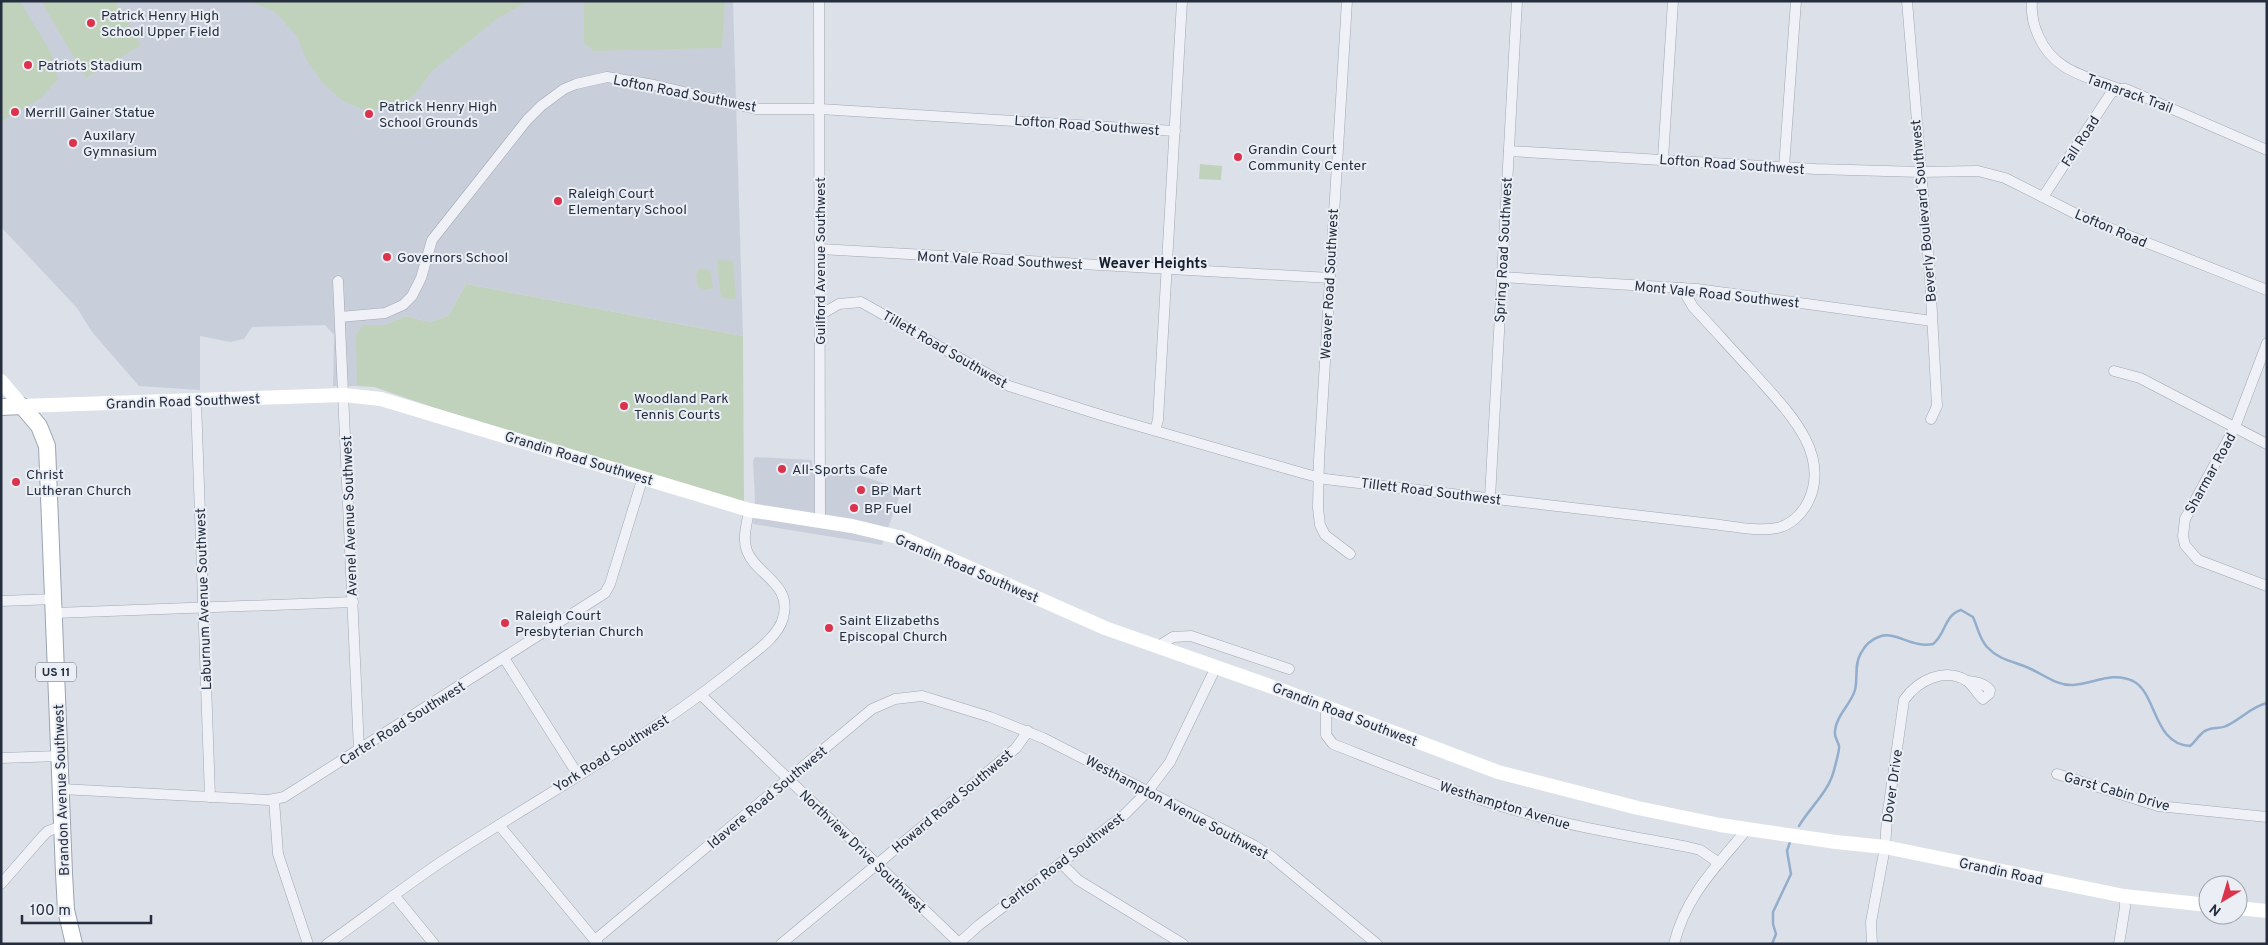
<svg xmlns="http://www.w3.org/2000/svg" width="2268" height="945" viewBox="0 0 2268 945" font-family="Overpass,sans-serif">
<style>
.built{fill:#c9cfda}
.green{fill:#c1d2bc}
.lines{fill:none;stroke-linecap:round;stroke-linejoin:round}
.stream{stroke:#92aecc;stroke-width:2.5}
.street-casing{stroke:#a1a7b2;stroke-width:11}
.primary-casing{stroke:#9aa4b4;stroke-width:18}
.street{stroke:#eff1f6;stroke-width:10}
.secondary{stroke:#fff;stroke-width:14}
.primary{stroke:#fff;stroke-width:16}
.poi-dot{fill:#db334b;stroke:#ebeff5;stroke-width:2}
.labels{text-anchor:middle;stroke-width:4;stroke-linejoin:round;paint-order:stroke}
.shield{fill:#ebeff5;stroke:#606876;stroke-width:1}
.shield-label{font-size:12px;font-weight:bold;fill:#242e3f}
.poi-label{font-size:14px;fill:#242e3f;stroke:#ebeff5;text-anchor:start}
.street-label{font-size:14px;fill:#242e3f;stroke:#ebeff5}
.neighbourhood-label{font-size:15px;font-weight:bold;fill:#171f2f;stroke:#ebeff5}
</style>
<rect width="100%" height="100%" fill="#dce0e8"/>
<!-- built -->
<g class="built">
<path d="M1 1H733L743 336 466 284 448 316 430 322 405 316 385 325 357 356V386H333L334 335 325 325 252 327 244 339 230 342 200 336V390L139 386 92 332 77 308 1 227Z"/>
<path d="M755 457 812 460 813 474 862 476 902 489 882 545 753 524 755 499 753 461Z"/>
</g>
<!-- green -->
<g class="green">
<path d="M1 1H20L50 51 58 79 41 98 1 122Z"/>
<path d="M41 1H115L141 45 86 78Z"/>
<path d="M248 1H529L498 18 433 70 414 95 404 103 387 110 363 109 341 100 322 82 307 61 297 36 274 11Z"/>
<path d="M584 1H725L722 48 594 51 584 43Z"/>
<path d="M1200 164 1222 166 1221 180 1199 179Z"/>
<path d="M717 260 733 261 736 299 721 298Z"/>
<path d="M699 268 711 271 713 288 705 290 698 287 696 275Z"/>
<path d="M466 284 743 336 744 502 444 411 374 387 357 386 356 335 363 325H385L405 316 430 322 448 316Z"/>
</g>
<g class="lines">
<!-- stream -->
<g class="stream">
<path d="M1799 826C1808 810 1825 795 1831 779 1833 775 1840 749 1839 746 1838 741 1834 737 1835 731 1836 716 1851 704 1855 690 1858 678 1854 664 1861 653 1865 645 1872 639 1881 636 1897 632 1912 648 1933 644 1946 634 1944 615 1961 610L1973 617C1978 628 1979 638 1987 647 1998 659 2011 661 2024 666 2041 672 2055 686 2073 685 2094 684 2111 671 2133 681 2157 693 2153 744 2190 746 2197 741 2199 733 2207 730 2213 727 2220 729 2226 726 2240 720 2252 706 2267 703"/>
<path d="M1772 944 1776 934 1773 924V912L1791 874 1787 851 1790 842"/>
</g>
<!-- street casing -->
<g class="street-casing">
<g id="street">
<path d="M819 1 820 521"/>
<path d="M1347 1 1319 460 1318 508 1320 525 1325 535 1350 554"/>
<path d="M1907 1 1930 277 1937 406 1931 419"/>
<path d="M2032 1C2031 13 2033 24 2038 35 2053 71 2085 76 2119 89H2126L2267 150"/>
<path d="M1509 151 1816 169 1920 172 1978 171 2005 178 2084 218 2267 290"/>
<path d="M1663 159 1673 1"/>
<path d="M1784 167 1796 1"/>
<path d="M2043 197 2111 93 2119 89"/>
<path d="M820 249 1330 278"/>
<path d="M1501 277 1697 289 1932 321"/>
<path d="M338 281 359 750"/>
<path d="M820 315 839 304 861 302 1009 386 1104 416 1302 473 1325 479 1392 487 1712 524C1732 526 1757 532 1777 528 1791 525 1802 514 1808 502 1833 451 1782 406 1752 371 1732 350 1713 328 1693 307L1682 288"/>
<path d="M340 317 385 313 403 305 412 296 421 278 432 240 527 120 541 106 564 89 576 84 607 77 654 85 756 109H820L1175 131"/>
<path d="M2267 343 2235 427 2185 519 2183 536 2185 545 2198 560 2267 586"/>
<path d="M2114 371 2140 378 2267 444"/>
<path d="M196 401 210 797"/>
<path d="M1155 430 1158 420 1182 1"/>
<path d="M1490 498 1517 1"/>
<path d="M1 601 54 599"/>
<path d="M55 613 353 602"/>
<path d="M1157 647 1173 637 1191 636 1289 669"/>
<path d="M504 658 578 775"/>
<path d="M701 695 960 944"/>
<path d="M1326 706V735L1333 744C1394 768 1454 793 1518 811 1574 827 1631 836 1688 847L1700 850 1719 863"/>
<path d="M1 758 60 756"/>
<path d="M2057 774 2158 806 2267 817"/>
<path d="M61 789 269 800 284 797 605 593 610 584 643 477"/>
<path d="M274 800 278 854 308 944"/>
<path d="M499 825 598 944"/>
<path d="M1061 863 1078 880 1183 944"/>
<path d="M1 884 42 837 48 831 62 826"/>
<path d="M394 895 434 944"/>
<path d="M595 940 872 709 895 699 922 696 990 717 1043 738 1255 846 1272 857 1377 944"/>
<path d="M327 944C367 916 406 885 447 858 545 794 649 738 740 664 755 652 778 637 783 618 793 584 756 575 747 551 742 538 747 524 749 510"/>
<path d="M781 944 976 782 1016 748 1028 731"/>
<path d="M958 944 979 925 1123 816 1148 791 1170 762 1216 667"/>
<path d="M1674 944C1686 895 1717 866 1748 828"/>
<path d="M1872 944 1871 922 1885 847 1887 818 1904 700C1918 680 1945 667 1967 681 1973 685 1977 694 1983 699L1989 694 1990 690C1984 683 1976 682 1968 681"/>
<path d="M2119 944 2125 907 2124 896"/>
</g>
</g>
<!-- primary casing -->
<g class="primary-casing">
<path id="primary" d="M1 407 22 406 39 426 47 446 64 873 66 910 74 944"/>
</g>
<!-- street -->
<use href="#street" class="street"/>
<!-- secondary -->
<g class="secondary">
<path d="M1 381 22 406 344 395 381 399 749 510 852 526 902 538 1105 628 1284 691 1498 772 1638 808 1720 825 1836 842 1885 847 2124 896 2208 905"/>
<path d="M2238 908 2267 911"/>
</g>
<!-- primary -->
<use href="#primary" class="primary"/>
</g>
<!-- markers -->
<g class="poi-dot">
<circle cx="91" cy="23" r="5"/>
<circle cx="28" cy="65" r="5"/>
<circle cx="15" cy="112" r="5"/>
<circle cx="369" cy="114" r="5"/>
<circle cx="73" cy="143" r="5"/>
<circle cx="1238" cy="157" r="5"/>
<circle cx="558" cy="201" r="5"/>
<circle cx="387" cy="257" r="5"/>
<circle cx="624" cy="406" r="5"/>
<circle cx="782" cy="469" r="5"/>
<circle cx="16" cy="482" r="5"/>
<circle cx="861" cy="490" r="5"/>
<circle cx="854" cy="508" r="5"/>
<circle cx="505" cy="623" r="5"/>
<circle cx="829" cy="628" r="5"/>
</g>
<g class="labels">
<!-- shield labels -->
<rect class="shield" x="36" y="662.5" width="40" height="19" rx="4"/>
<g class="shield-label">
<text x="56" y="676">US 11</text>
</g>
<!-- poi labels -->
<g class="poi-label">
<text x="101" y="20">Patrick Henry High<tspan x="101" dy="16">School Upper Field</tspan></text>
<text x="38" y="70">Patriots Stadium</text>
<text x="379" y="111">Patrick Henry High<tspan x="379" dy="16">School Grounds</tspan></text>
<text x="25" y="117">Merrill Gainer Statue</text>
<text x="83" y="140">Auxilary<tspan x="83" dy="16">Gymnasium</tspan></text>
<text x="1248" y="154">Grandin Court<tspan x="1248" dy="16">Community Center</tspan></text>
<text x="568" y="198">Raleigh Court<tspan x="568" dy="16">Elementary School</tspan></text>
<text x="397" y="262">Governors School</text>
<text x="634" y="403">Woodland Park<tspan x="634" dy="16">Tennis Courts</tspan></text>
<text x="792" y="474">All-Sports Cafe</text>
<text x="26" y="479">Christ<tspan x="26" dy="16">Lutheran Church</tspan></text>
<text x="871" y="495">BP Mart</text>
<text x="864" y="513">BP Fuel</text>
<text x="515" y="620">Raleigh Court<tspan x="515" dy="16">Presbyterian Church</tspan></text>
<text x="839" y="625">Saint Elizabeths<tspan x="839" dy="16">Episcopal Church</tspan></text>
</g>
<!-- street labels -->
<g class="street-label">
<text transform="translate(685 93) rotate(11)" y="5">Lofton Road Southwest</text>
<text transform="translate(2130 93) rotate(20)" y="5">Tamarack Trail</text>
<text transform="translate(1087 125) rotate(4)" y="5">Lofton Road Southwest</text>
<text transform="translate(2080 141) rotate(-57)" y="5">Fall Road</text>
<text transform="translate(1732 164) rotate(4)" y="5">Lofton Road Southwest</text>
<text transform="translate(1923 211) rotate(-95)" y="5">Beverly Boulevard Southwest</text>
<text transform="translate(2111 228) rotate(23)" y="5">Lofton Road</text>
<text transform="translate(1503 250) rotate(-87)" y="5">Spring Road Southwest</text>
<text transform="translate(1000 260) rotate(3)" y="5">Mont Vale Road Southwest</text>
<text transform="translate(820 261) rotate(-90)" y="5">Guilford Avenue Southwest</text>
<text transform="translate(1329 284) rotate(-87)" y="5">Weaver Road Southwest</text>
<text transform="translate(1717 294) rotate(6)" y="5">Mont Vale Road Southwest</text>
<text transform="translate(945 349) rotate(30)" y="5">Tillett Road Southwest</text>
<text transform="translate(183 401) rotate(-2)" y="5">Grandin Road Southwest</text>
<text transform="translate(579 458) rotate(17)" y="5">Grandin Road Southwest</text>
<text transform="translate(2210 473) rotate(-61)" y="5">Sharmar Road</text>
<text transform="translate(1431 491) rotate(7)" y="5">Tillett Road Southwest</text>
<text transform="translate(349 516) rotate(-92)" y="5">Avenel Avenue Southwest</text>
<text transform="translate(967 568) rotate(23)" y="5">Grandin Road Southwest</text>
<text transform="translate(203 599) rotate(-92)" y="5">Laburnum Avenue Southwest</text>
<text transform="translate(1345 714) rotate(21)" y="5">Grandin Road Southwest</text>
<text transform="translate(402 723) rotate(-32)" y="5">Carter Road Southwest</text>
<text transform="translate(611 753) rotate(-32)" y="5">York Road Southwest</text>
<text transform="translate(1892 786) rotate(-82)" y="5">Dover Drive</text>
<text transform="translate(61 790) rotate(-92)" y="5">Brandon Avenue Southwest</text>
<text transform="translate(2117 791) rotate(16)" y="5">Garst Cabin Drive</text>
<text transform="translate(767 797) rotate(-40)" y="5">Idavere Road Southwest</text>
<text transform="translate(952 801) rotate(-40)" y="5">Howard Road Southwest</text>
<text transform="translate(1505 805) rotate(17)" y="5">Westhampton Avenue</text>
<text transform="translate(1177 807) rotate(28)" y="5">Westhampton Avenue Southwest</text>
<text transform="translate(863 851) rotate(44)" y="5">Northview Drive Southwest</text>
<text transform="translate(1062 861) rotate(-37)" y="5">Carlton Road Southwest</text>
<text transform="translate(2001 871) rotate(12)" y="5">Grandin Road</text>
</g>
<!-- neighbourhood labels -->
<g class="neighbourhood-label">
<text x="1153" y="268">Weaver Heights</text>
</g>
</g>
<!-- border -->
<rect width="2268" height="945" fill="none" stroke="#242e3f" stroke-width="5"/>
<!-- north arrow -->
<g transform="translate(2223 900) rotate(218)"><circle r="24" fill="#ebeff5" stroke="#9ba2ac"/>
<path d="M0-4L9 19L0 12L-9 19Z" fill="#db334b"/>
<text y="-8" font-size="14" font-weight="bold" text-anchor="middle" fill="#242e3f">N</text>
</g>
<!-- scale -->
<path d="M22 915v8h129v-8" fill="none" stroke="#242e3f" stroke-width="2.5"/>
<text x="30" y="915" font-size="15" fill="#242e3f" stroke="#ebeff5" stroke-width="4" paint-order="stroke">100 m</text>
</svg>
